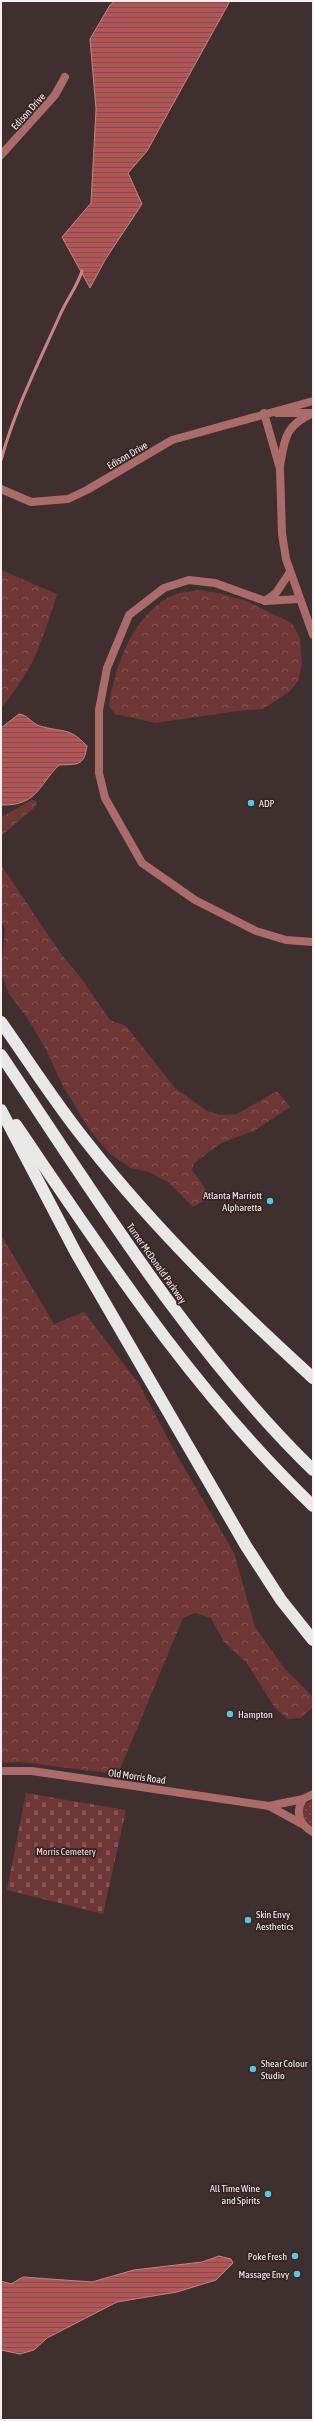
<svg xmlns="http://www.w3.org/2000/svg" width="314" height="2421" viewBox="0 0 314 2421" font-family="'Asap Condensed',sans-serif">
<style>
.grass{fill:url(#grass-dots)}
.forest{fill:url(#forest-crowns)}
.cemetery{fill:url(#cemetery-stones)}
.water{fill:url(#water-rules);stroke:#c78483}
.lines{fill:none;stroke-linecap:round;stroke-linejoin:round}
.stream{stroke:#c78483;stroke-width:3}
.minor{stroke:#ab6c69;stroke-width:8}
.motorway{stroke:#e8e8e8;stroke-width:12}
.poi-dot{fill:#56c9e1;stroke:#342625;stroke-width:1.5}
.labels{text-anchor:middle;stroke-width:3.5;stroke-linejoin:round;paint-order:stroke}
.street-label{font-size:10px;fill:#f9efee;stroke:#342625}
.poi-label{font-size:10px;fill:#f9efee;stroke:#342625;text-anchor:start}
.park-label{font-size:10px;fill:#f5dad9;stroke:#342625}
</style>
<defs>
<pattern id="grass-dots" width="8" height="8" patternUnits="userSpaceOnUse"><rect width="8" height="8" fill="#6e3736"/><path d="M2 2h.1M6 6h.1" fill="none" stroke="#835453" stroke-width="1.8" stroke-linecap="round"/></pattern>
<pattern id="forest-crowns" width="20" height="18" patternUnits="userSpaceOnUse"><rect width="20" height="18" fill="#6e3736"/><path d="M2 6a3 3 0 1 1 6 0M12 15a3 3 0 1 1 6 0" fill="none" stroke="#835453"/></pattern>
<pattern id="cemetery-stones" width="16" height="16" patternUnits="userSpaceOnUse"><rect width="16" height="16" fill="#6e3736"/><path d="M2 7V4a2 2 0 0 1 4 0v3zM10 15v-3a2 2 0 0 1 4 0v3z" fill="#835453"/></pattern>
<pattern id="water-rules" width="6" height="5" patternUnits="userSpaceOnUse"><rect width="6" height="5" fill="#b15655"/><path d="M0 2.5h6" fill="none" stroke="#7e4f4e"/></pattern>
</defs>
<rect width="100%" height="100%" fill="#3f302f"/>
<!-- grass -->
<path class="grass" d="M313 1799V1827L302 1816 305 1804Z"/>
<!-- forest -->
<g class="forest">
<path d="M1 570 57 594C42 642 34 669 1 708Z"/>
<path d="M197 590 219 593 246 601 292 623 300 638 302 664 298 681 289 692 263 709 237 711 155 723 115 714 109 706C115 665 134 611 176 594 182 592 190 592 197 590Z"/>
<path d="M32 800 37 801 36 806 1 836V817Z"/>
<path d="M1 865 61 954 81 978 110 1020 126 1026 175 1088 207 1111 221 1115 237 1114 277 1091 290 1107 254 1131 223 1142 194 1163 192 1170 211 1197 193 1207 168 1182 149 1172 131 1168 110 1154 91 1132 64 1088 44 1046 26 1016 9 994 1 973 5 929 1 920Z"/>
<path d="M1 1235 54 1324 84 1312 139 1384 175 1452 234 1553 255 1627 284 1668 313 1697V1707L301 1718 288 1719 275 1708 246 1662 224 1642 211 1618 195 1613 183 1618 118 1774 20 1762 1 1763Z"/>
</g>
<!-- cemetery -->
<path class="cemetery" d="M26 1793 126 1810 103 1914 7 1890Z"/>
<!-- water -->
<g class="water">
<path d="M115 1H230L147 151 128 173 142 204 105 260 90 288 62 237 91 203 96 109 90 39 110 5Z"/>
<path d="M19 714C28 715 31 723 40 726 63 733 68 726 87 746 84 767 77 764 59 765 38 786 37 806 1 805V728Z"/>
<path d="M219 2256 231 2259 233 2263 216 2280 177 2292 117 2302 47 2338 34 2350 20 2354 1 2350V2281L11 2284 23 2277 92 2282 134 2270 202 2262Z"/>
</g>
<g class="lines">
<!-- stream -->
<path class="stream" d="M1 460C15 409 39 362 60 315 67 299 77 287 82 271"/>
<!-- minor -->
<g class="minor">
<path d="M1 155 55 95 65 77"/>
<path d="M264 413 280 469 282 534 286 559 313 635"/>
<path d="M277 413H310"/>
<path d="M280 466C285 437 285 426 313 413"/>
<path d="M1 489 31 502 68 499 87 490 172 440 313 401"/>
<path d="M299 599 265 601 215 583 189 580 164 588 129 615 107 668 99 710V773L105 798 142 863 195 900 256 931 286 940 313 942"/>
<path d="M265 601 276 593 290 572"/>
<path d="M1 1771H32L269 1806 302 1824"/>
<path d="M303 1799C295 1813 299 1824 313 1832"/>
<path d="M269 1806 303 1799 313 1794"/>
</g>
<!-- motorway -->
<g class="motorway">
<path d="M1 1022C30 1063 57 1106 89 1145 156 1230 233 1305 313 1378"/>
<path d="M1 1055C97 1198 189 1349 313 1470"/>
<path d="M1 1110 76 1253 246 1546 281 1600 313 1640"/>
<path d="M16 1125C108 1260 194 1392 313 1506"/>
</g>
</g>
<!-- markers -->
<g class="poi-dot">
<circle cx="251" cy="803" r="4"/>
<circle cx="270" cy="1201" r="4"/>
<circle cx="230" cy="1714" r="4"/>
<circle cx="248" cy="1920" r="4"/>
<circle cx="253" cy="2069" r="4"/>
<circle cx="268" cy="2194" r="4"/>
<circle cx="295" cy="2256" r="4"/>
<circle cx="297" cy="2274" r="4"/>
</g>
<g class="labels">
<!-- street labels -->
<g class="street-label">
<text transform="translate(28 111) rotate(-48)" y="4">Edison Drive</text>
<text transform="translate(127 455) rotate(-30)" y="4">Edison Drive</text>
<text transform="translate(157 1263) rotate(55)" y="4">Turner McDonald Parkway</text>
<text transform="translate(137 1776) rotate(8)" y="4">Old Morris Road</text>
</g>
<!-- poi labels -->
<g class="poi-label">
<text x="259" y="807">ADP</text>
<text x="262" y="1199" text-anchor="end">Atlanta Marriott<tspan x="262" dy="12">Alpharetta</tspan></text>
<text x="238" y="1718">Hampton</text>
<text x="256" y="1918">Skin Envy<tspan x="256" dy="12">Aesthetics</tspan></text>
<text x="261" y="2067">Shear Colour<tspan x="261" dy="12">Studio</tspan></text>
<text x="260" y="2192" text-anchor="end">All Time Wine<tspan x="260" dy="12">and Spirits</tspan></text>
<text x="287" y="2260" text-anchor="end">Poke Fresh</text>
<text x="289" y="2278" text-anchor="end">Massage Envy</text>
</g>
<!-- park labels -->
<g class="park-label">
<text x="66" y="1855">Morris Cemetery</text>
</g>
</g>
<!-- border -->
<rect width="314" height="2421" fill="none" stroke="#f9efee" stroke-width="4"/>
</svg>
